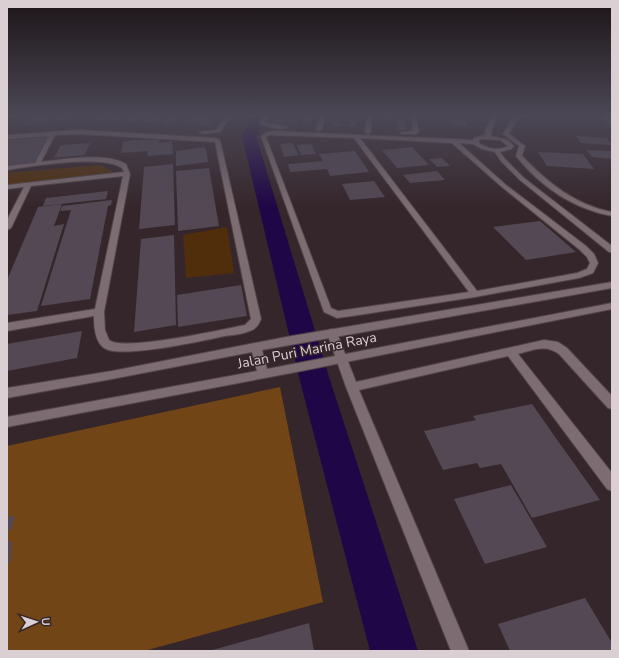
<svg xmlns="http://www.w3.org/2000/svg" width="619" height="658" viewBox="0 0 619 658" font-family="'Nunito Sans',sans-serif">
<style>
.green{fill:#512e0b}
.forest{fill:#724517}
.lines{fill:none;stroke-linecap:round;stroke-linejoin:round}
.river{fill:#1f0646;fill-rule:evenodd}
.building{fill:#534853}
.street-casing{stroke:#514548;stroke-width:2}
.secondary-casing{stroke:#514548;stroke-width:2}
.street{fill:#7d6c71;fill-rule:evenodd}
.secondary{fill:#7d6c71;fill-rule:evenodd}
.labels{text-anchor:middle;stroke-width:3;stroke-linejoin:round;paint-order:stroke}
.street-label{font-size:14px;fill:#dacfd2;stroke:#35262b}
</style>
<rect width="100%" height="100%" fill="#35262b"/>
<!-- green -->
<g class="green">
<path d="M100 165 112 171 111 176 7 185V173Z"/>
<path d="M227 227 234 273 186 278 183 235Z"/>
</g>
<!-- forest -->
<path class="forest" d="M280 387 323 602 144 651H7V446Z"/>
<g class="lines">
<!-- river -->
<path class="river" d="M253 115H267L256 136 329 377 418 651H370L299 377 242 136Z"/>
</g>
<!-- building -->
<g class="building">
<path d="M50 115 46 123 23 125 28 117Z"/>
<path d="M94 115H109L104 120 89 119Z"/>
<path d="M112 115H125L118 121H105Z"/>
<path d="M131 115H145L138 122 124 121Z"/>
<path d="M150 115H166L157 123 142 122Z"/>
<path d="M303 115H314L310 124H301L304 119 308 118H302Z"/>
<path d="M350 115H358L356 127H348Z"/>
<path d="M381 115H390V120H380Z"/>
<path d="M396 115H405L406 130H397Z"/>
<path d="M74 117 73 119 53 121 55 118Z"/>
<path d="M167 117H183L178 123H161Z"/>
<path d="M189 117H214L209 125 183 124Z"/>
<path d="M275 117H284L282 123 273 122Z"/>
<path d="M291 117 299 118 296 124 288 123Z"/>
<path d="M451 117 467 119 466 126 449 124Z"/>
<path d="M334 120 340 121 339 124H346L345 126H332Z"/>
<path d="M576 136 607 138 612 145 581 143Z"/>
<path d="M49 137 35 163 7 165V140Z"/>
<path d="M133 140H159V143L172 141 173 154 147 156 148 151 121 153 123 142Z"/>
<path d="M90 143 85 155 54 158 61 145Z"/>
<path d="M292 143 299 155 284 157 280 144Z"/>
<path d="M311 144 316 154 301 155 297 145Z"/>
<path d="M205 147 207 154 182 157 207 154 208 162 176 166V151Z"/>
<path d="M412 147 429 165 397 168 382 150Z"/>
<path d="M586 150 612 151V159L592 157Z"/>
<path d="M355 151 369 172 330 176 327 169 290 172 288 164 323 161 319 154Z"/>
<path d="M538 152 583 154 594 169 547 166Z"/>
<path d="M442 158 450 166 437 167 429 159Z"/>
<path d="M173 164 175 225 139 229 144 167Z"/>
<path d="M209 168 219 226 178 231 176 171Z"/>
<path d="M437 171 445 180 410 183 403 175Z"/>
<path d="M374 181 385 197 350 200 342 184Z"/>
<path d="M108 191 106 199 43 206 46 198Z"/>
<path d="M112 200 111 205 108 206 90 299 41 306 71 210 60 211 62 206Z"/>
<path d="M62 204 54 226 64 224 37 311 7 315V280L38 207Z"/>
<path d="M540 221 576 252 526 260 493 227Z"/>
<path d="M174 235 176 325 134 332 141 239Z"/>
<path d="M241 285 247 316 178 327 177 295Z"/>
<path d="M82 331 77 358 7 371V344Z"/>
<path d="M532 404 558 441 600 500 532 518 501 464 480 468 477 463 443 470 424 431 476 420 473 416Z"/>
<path d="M511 485 547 547 485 564 454 499Z"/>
<path d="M15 516 11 530 7 531V517Z"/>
<path d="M12 541 10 563H7V542Z"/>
<path d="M585 598 612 643V651H510L498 624Z"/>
<path d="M309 623 314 651H209Z"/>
</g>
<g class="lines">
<!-- street casing -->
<g class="street-casing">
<g id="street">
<path d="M7 115H10L7 117Z"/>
<path d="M227 115H232L220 132 202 134 199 132 216 130Z"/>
<path d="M264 115H269L265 122 288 127C280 131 268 127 260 124Z"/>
<path d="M321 115H326L322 129 319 131 316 129Z"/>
<path d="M367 115H371V132L368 134 365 132Z"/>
<path d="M411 115H415L419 132 416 134H401V132L413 131Z"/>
<path d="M493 115H498L492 128 491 136 507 140 514 146 511 149 500 152 505 159 524 178 612 246V252H609L520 180 501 161 495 152 482 149 473 144 459 143 506 185 586 246 594 254 598 263 593 273 579 278 475 297 352 316 337 318 324 312 261 136 267 132 274 131 473 140 474 138 485 135 486 128ZM270 135 354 138 469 292 338 311 331 308 266 137ZM360 138 452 143 502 187 580 250 587 257 590 263 587 269 577 273 477 291ZM482 139 500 140 508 146C499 151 487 149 479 143V140Z"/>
<path d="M517 115H522L517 120 509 134 525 146 522 156C547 182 575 205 612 212V216C574 209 541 187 516 156L519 146 503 134 513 118Z"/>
<path d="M601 115H606L612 121V126Z"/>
<path d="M79 130 216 138 220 140 261 319C259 324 257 328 252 330 244 334 233 335 225 336 201 341 125 358 106 349 95 344 94 327 94 316L7 331V323L95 309 123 176 31 186 11 228 7 230V220L24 187 7 189V185L124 172 122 168C103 154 31 166 7 170V166L35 163 49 136 7 139V135ZM79 134 215 142 251 319 245 325C224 329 123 352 109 340L105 330 104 312 130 174 126 164C105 152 65 159 41 162L55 135Z"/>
<path d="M332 329 336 330 337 333 356 382 544 340 558 342 567 348 612 396V409L608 408 559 354C545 344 534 350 518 354L612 473V491L607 489 508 356 359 390 469 651H451L346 387 327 333 328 330Z"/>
</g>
</g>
<!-- secondary casing -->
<g class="secondary-casing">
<path id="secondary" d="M612 282V288L262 350 267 369 612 303V309L291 373 7 427V417L257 371 252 352 112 379 7 398V388L112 371 286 337Z"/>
</g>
<!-- street -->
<use href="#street" class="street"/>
<!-- secondary -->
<use href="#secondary" class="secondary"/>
</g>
<!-- sky -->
<linearGradient id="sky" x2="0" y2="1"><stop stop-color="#1d1518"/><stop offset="0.56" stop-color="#4b4755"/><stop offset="1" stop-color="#4b4755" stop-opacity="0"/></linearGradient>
<rect width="619" height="207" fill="url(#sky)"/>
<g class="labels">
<!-- street labels -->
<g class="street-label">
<text transform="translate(307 350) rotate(-11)" y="5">Jalan Puri Marina Raya</text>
</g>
</g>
<!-- border -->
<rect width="619" height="658" fill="none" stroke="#dacfd2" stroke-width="16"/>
<!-- north arrow -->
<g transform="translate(36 622) rotate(87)" stroke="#35262b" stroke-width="3" paint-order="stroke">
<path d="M0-3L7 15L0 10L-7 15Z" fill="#dacfd2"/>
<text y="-6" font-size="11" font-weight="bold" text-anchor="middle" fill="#dacfd2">U</text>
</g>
</svg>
